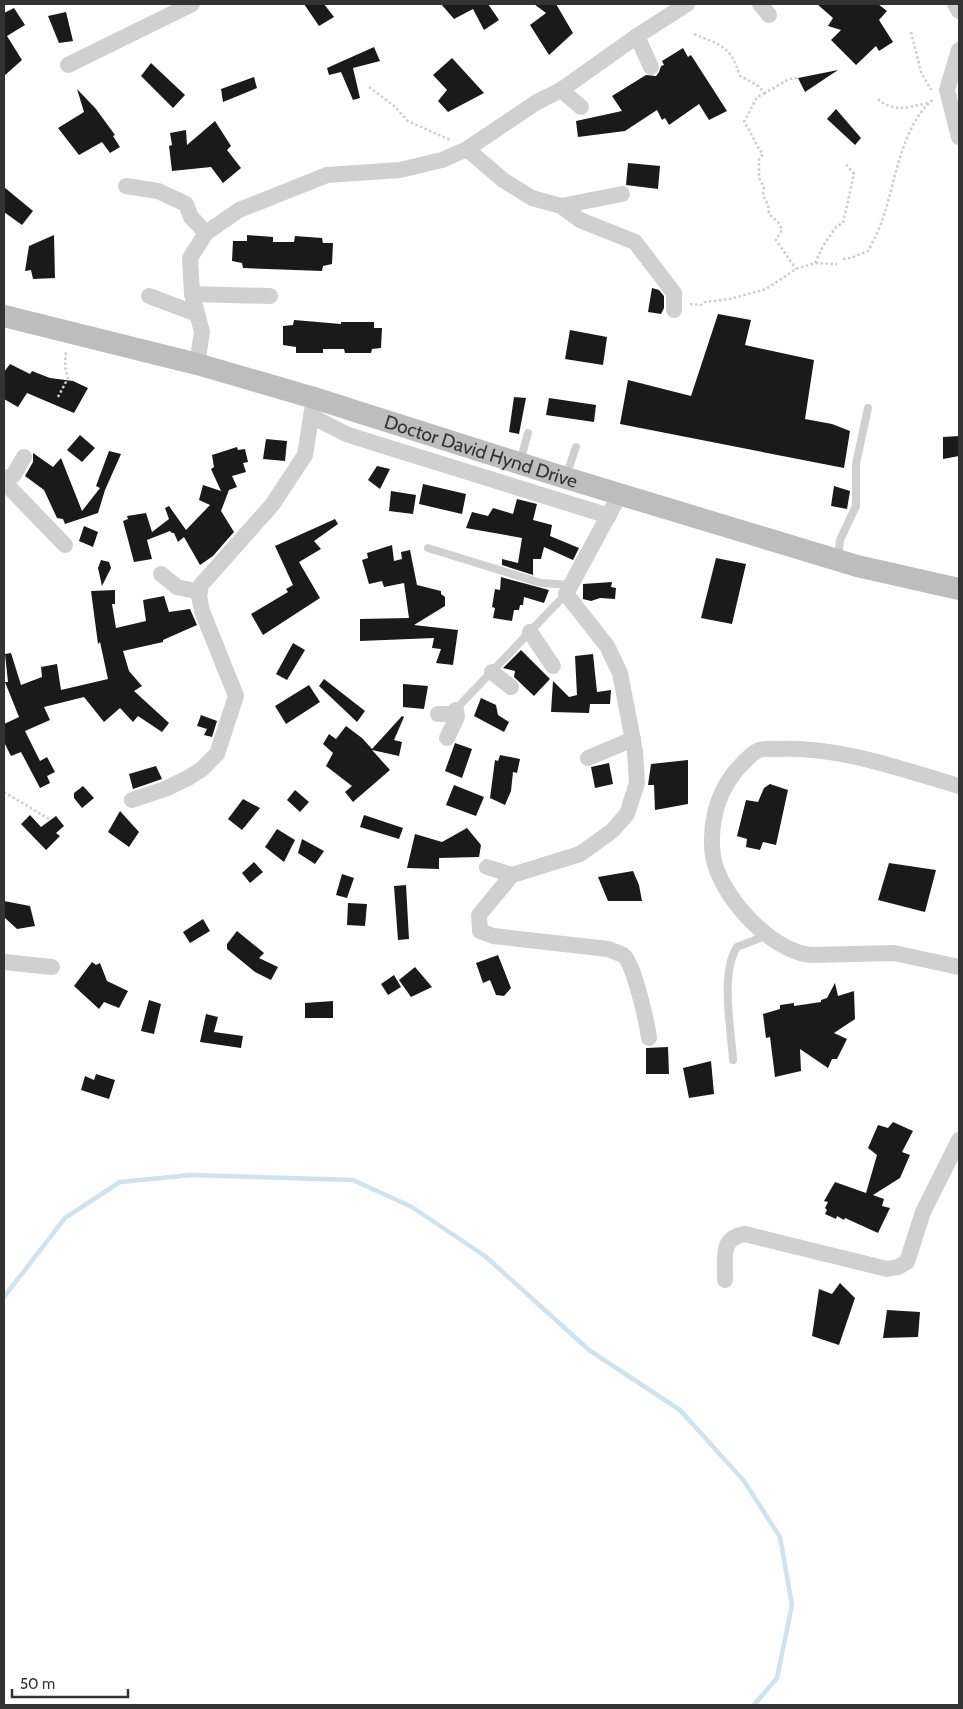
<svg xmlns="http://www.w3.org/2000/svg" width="963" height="1709" viewBox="0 0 963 1709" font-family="Cabin,sans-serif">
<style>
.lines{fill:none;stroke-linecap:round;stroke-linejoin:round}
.stream{stroke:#cfe2ee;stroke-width:4.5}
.building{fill:#1a1a1a}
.path{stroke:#cdcdcd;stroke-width:2.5;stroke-dasharray:2.5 2.5;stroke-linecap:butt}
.lane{stroke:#d0d0d0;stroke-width:8}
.street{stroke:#d0d0d0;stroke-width:16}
.secondary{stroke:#bdbdbd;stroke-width:22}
.labels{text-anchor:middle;stroke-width:5;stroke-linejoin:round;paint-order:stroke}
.street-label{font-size:19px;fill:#333;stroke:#fff}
</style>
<rect width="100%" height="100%" fill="#fff"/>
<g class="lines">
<!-- stream -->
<path class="stream" d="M4 1297 65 1218 120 1182 191 1175 353 1180 412 1207 485 1256 589 1350 680 1410 744 1481 780 1537 792 1605 777 1678 754 1705"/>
</g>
<!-- building -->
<g class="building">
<path d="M304 4H324L334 17 319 26Z"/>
<path d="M441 4H488L499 20 484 30 473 9 454 19Z"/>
<path d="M534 4H556L573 33 549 55 530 25 546 13Z"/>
<path d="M817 4H878L887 11 879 20 893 42 879 51 876 46 856 65 831 40 841 30 828 26 833 18Z"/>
<path d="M14 8 25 25 7 36 22 60 4 76V13Z"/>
<path d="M66 12 73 41 59 43 48 16Z"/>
<path d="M374 47 380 61 353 68 360 98 353 100 341 72 329 75 327 68Z"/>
<path d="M683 48 688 57 691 55 727 111 709 120 699 104 669 125 665 118 662 120 657 110 625 131 578 137 576 121 622 111 612 96 646 75 656 76 659 72 661 66 664 65 662 61Z"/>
<path d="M452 58 484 93 448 112 438 101 447 90 433 75Z"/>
<path d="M151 63 185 95 173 108 141 76Z"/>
<path d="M838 70 805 92 798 78Z"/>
<path d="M254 77 257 88 223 102 221 89Z"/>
<path d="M77 89 96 109 115 135 113 136 120 147 110 153 102 142 79 155 58 128 84 112Z"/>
<path d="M836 109 861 138 855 145 827 119Z"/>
<path d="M215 121 231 146 227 150 241 168 223 183 211 167 172 171 169 146 172 145 170 133 186 130 187 145Z"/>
<path d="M628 163 660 166 658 189 626 185Z"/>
<path d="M4 187 33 211 22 225 4 212Z"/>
<path d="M54 235 55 278 33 279 31 270 25 271 29 246Z"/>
<path d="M247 235 273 237V242H294L295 236 322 238 323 243H333L332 264 323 266 322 271 243 268 242 263 232 261 233 241H247Z"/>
<path d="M652 288 659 290 664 296V308L661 314 648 312Z"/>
<path d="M718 314 751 320 745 345 814 360 805 419 832 424 850 431 844 468 620 424 628 380 691 396Z"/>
<path d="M294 320 341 324V322H374V328H382L381 348 372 349 371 353H345L344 349H323V353H296V347L283 345V326L293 325Z"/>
<path d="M570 330 607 337 603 365 565 359Z"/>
<path d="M10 364 30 374 32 371 50 378 73 381 88 388 74 413 27 393 18 407 4 399V372Z"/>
<path d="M514 397 526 398 519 434 509 432Z"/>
<path d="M549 398 596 405 594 422 546 415Z"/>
<path d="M80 435 95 448 82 462 67 450Z"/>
<path d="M959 436V456L943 459V437Z"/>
<path d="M266 439 287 441 285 461 263 459Z"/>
<path d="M237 447 238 450 245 449 248 462 243 463 246 472 232 476 237 487 229 490 221 511 234 532 226 541 213 556 200 565 184 537 178 542 174 533H172L170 531 147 540 152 559 134 562 123 521 128 519 127 516 146 513 152 532 169 519 165 508 169 506 186 530 210 505 199 500 203 485 221 491 211 469 214 467 212 455Z"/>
<path d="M109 451 121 454 105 490 98 513 65 524 63 519 57 518 44 490 25 476 33 462V453L53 467 61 458 82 511 100 488 96 486Z"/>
<path d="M377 466 390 469 380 489 368 480Z"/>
<path d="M423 484 466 494 462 514 419 504Z"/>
<path d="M834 486 850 491 847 509 831 506Z"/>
<path d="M391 491 416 495 413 514 389 511Z"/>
<path d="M517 499 537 504 533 520 552 525 550 536 579 548 573 560 544 547 541 559H533V575L502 565V559L518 563 522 538 466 528 472 512 488 516 493 508 513 514Z"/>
<path d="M335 519 338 524 314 541 321 549 299 562 320 598 263 635 251 614 288 592 286 589 293 585 275 546Z"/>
<path d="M84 526 98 532 93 547 79 541Z"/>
<path d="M392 545 394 561 402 559 401 552 410 550 417 585 441 591V594L445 597V606L414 625 458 630 453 665 436 663 441 649 432 648 434 638 360 641V619L409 618 404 583 384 587 382 581 369 584 362 560 368 558 367 553Z"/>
<path d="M716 558 746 564 732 624 701 618Z"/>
<path d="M101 560 109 562 111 568 102 586 98 568Z"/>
<path d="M501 577 549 590 544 603 524 597 523 605H520L519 610H514L512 621 493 618 495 608 492 607 495 589 500 590Z"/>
<path d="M612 582 611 587 616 588 615 599 600 598 591 601 583 599V584Z"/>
<path d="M115 590V604H112L116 628 146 621 143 600 164 596 169 612 190 609 197 625 163 640V642L123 651 129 671 142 686 134 691 169 723 162 732 138 716 133 722 120 708 104 722 84 697 44 707 50 720 25 731 40 761 47 757 55 772 47 776 50 783 40 788 21 752 11 756 4 742V724L19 717 5 682H8L5 654 11 653 21 685 42 677 41 667 57 664 61 690 108 679 100 642 98 644 91 591Z"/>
<path d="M293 643 305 650 287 680 276 674Z"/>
<path d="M521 650 550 679 534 696 514 677 515 671 503 668Z"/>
<path d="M593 654 597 692 611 690 610 704H590L589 713 551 712 553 681 569 697 577 695 575 656Z"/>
<path d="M324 679 365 711 357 722 319 686Z"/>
<path d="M403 684 428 686 424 709 403 707Z"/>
<path d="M309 685 320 702 286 724 275 706Z"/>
<path d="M481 698 496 705 498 715 509 722 504 732 474 716Z"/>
<path d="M201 715 217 721 212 737 204 735 207 729 197 726Z"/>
<path d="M402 716 404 717 394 740 402 742 399 756 372 750 390 770 353 802 345 792 352 786 326 766 333 753 323 744 329 734 336 739 346 726 362 738 372 749Z"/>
<path d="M455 743 472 749 462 778 445 771Z"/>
<path d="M500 755 520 759 517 773 513 772 511 791 505 805 490 798 495 760 498 761Z"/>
<path d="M688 760V804L655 810 654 785H648L651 764Z"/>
<path d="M609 763 613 784 595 788 591 767Z"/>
<path d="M156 766 162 779 133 789 129 774Z"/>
<path d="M770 784 788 790 776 845 763 842 760 850 746 847 747 839 737 836 746 800 758 802 764 788Z"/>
<path d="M454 785 484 797 476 816 446 805Z"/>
<path d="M83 786 94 798 82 808 74 798V793Z"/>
<path d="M295 790 309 802 300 812 287 800Z"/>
<path d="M243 799 260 808 242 830 228 819Z"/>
<path d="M120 811 139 832 129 847 108 832Z"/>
<path d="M30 815 41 827 56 816 64 826 56 833 60 836 46 850 21 824Z"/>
<path d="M364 815 403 828 399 839 360 827Z"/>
<path d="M467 828 481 845 479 857 439 858V869L407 868 415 834 442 842Z"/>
<path d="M277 829 295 840 284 862 265 847Z"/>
<path d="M302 839 324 851 315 864 298 853Z"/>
<path d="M254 862 263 872 250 883 242 873Z"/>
<path d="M889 863 936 870 925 912 878 900Z"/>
<path d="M633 871 639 885 642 901H608L598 877Z"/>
<path d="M342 874 354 878 347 898 336 895Z"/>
<path d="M406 885 409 939 398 940 394 886Z"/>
<path d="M4 901 30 906 35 926 17 929 4 917Z"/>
<path d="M348 903 367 904 365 926 347 925Z"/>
<path d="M203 919 210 931 190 943 183 932Z"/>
<path d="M237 931 264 953 259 958 278 967 271 980 255 972 227 949V944Z"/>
<path d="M498 955 511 988 504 996 496 995 490 980 483 983 476 963Z"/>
<path d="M92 962 96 965 100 963 107 981 128 991 119 1008 104 1002 99 1009 74 986Z"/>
<path d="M415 967 432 987 411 997 399 980Z"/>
<path d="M394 975 401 987 388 995 381 984Z"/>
<path d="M835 983 838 996 854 991 855 1019 834 1033 847 1039 837 1059H832L828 1068 800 1049 801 1071 775 1077 770 1037 766 1038 763 1014 780 1009V1005L794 1003V1006L821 1002V1000L827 998Z"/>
<path d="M149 1000 161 1004 154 1034 141 1031Z"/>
<path d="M333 1001V1018H305V1003Z"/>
<path d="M206 1014 218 1017 214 1032 243 1036 241 1048 200 1042Z"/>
<path d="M668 1047 669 1074H646V1048Z"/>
<path d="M711 1061 714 1094 689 1098 683 1068Z"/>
<path d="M96 1074 115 1080 109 1099 81 1090 85 1076 94 1080Z"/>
<path d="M893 1122 913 1131 902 1152 910 1155 900 1178 873 1195 884 1199 882 1206 890 1208 878 1233 845 1218 844 1220 837 1216 836 1219 825 1214 827 1210 825 1208 828 1202 824 1201 835 1182 866 1193 877 1155 868 1148 878 1125 888 1128Z"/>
<path d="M840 1283 855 1298 839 1345 812 1336 819 1289 832 1294Z"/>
<path d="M887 1310 920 1312 918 1337 883 1338Z"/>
</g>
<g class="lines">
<!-- path -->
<g class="path">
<path d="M911 32 921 72 931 90"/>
<path d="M694 34C722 46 730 45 740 76L757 85 765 93 789 79 798 78"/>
<path d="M369 87 394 106 408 121 450 140"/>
<path d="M765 93 757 97 744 122C752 133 755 145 763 154L759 159V178L764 187 763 195 768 205 769 214 779 223 782 230 776 240 796 269"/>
<path d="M878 99C893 113 910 107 928 103"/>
<path d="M843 259 851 258 868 251C875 238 881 225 885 212 895 179 904 121 934 99"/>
<path d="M815 263 823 246 836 227 843 223 854 174 845 163"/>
<path d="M690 304 701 305 705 302 730 299 766 289 796 269 815 263 837 264"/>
<path d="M58 397 68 378 65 367 66 350"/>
<path d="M4 792 49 819"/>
</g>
<!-- lane -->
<g class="lane">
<path d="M520 462 528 433"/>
<path d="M566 476 576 447"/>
<path d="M428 548 541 583 572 585"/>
<path d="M838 559 840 540 856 506V464L868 408"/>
<path d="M455 710 566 594"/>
<path d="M733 1060C731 1028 720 974 737 947L768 935"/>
</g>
<!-- street -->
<g class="street">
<path d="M760 4 769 15"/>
<path d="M955 4 959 11"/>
<path d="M637 36 651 67"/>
<path d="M959 50 947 90 959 137"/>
<path d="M68 65 192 4"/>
<path d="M561 90 581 107"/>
<path d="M467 149 503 180 532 198 561 206 580 220 635 242 674 293V310"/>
<path d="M126 186 158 191 186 204 191 217 206 233"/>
<path d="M561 206 622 194"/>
<path d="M192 294 270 296"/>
<path d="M149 296 197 314"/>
<path d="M197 364 202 332 192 294 190 258 206 233 239 210 327 175 400 170 442 160 467 149 537 102 561 90 637 36 687 4"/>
<path d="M311 416 346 434 374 443 609 516"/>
<path d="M4 478 13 476 24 457"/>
<path d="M4 482 65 545"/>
<path d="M161 574 177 587 200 592"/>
<path d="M530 632 553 666"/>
<path d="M492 672 511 687"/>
<path d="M438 714H452"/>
<path d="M447 738 457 717 456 710"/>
<path d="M588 758 633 739"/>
<path d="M959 786C900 769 839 746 777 749 772 749 763 748 759 750 750 754 740 766 734 773 716 796 709 827 713 856 719 895 772 953 812 955L894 953 959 967"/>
<path d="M132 800 165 789 188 778 202 769 217 754 236 696 202 611 199 596 201 585 272 505 305 455 314 398"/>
<path d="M487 867 512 875 580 854 612 831 627 814 637 783 635 751 620 673 607 646 566 594 620 494"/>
<path d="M512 875 479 915 480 931 493 936 608 949C613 951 619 953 623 955 634 963 647 1023 649 1038"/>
<path d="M4 962 52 967"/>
<path d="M725 1280C726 1258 719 1238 745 1234L887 1269 898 1267 907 1262 923 1212 959 1140"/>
</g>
<!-- secondary -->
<path class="secondary" id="s1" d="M4 316 197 364 314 398 566 478 857 566 959 589"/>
</g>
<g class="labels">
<!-- street labels -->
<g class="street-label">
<text dy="7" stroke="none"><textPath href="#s1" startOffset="496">Doctor David Hynd Drive</textPath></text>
</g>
</g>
<!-- border -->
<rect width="963" height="1709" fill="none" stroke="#333333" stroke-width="10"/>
<!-- scale -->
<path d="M12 1689v8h116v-8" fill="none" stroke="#333333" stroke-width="2.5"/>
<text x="20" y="1689" font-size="15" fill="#333333" stroke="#ffffff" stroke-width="4" paint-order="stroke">50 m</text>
</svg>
